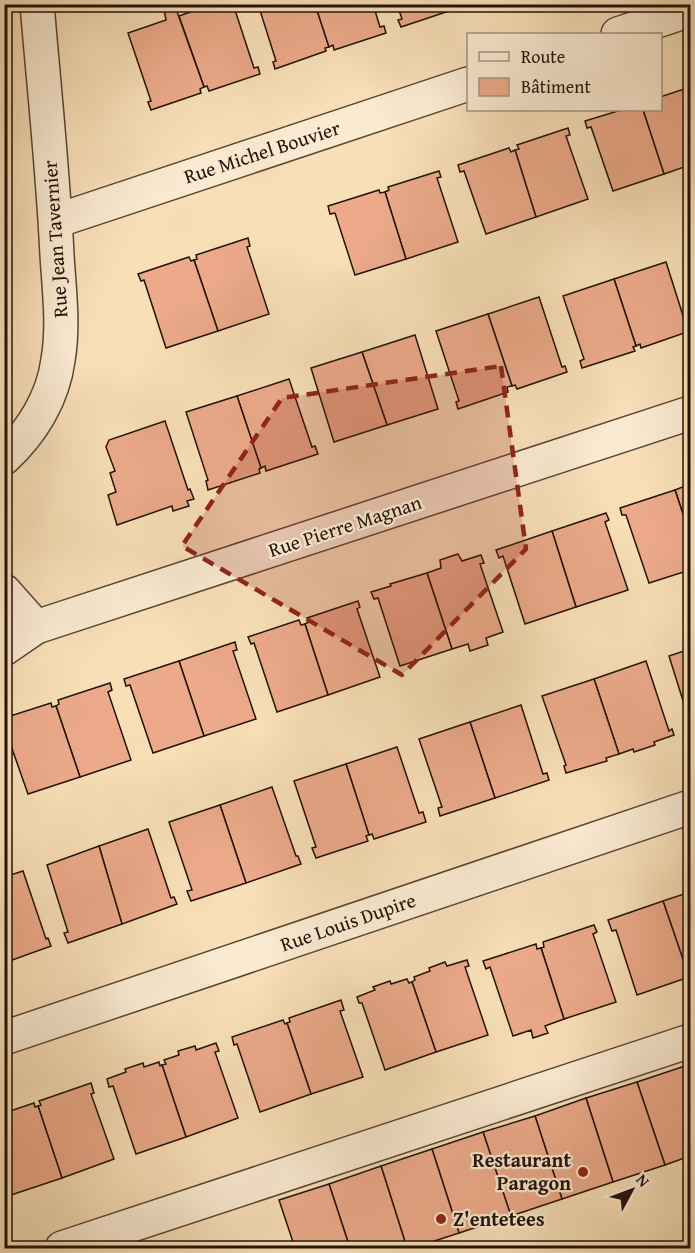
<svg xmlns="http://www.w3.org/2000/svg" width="695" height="1253" viewBox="0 0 695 1253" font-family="'Gentium Book Plus',serif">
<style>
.building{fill:#ecaa8a;stroke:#22120b;stroke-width:1.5}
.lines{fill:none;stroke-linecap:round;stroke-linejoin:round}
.minor-casing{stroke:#584536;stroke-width:36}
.minor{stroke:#faead1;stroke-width:33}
.marked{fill:#8f2418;fill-opacity:0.2;stroke:#8f2418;stroke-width:4.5;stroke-dasharray:12 8;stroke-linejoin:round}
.poi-dot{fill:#8f2418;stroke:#faead1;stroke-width:2}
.labels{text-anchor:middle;stroke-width:4.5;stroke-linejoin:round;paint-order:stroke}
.street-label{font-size:20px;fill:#22120b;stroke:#faead1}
.poi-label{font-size:20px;font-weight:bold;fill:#22120b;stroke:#faead1;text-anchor:end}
</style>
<rect width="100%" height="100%" fill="#f8dfb8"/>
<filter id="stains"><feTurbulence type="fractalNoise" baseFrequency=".00333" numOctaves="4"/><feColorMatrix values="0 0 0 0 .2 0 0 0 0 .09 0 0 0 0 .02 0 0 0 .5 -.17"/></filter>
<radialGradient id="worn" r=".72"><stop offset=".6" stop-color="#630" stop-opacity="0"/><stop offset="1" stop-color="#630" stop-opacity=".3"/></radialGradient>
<!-- building -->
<g class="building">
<path d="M213 4H233L254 68 258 67 260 74 209 91 207 86 204 87 179 16Z"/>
<path d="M258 4H315L329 47 325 48 326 51 275 69 273 62 276 61Z"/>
<path d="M315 4H373L380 27 384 26 386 33 334 50 333 45 329 47Z"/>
<path d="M397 4H454V5L450 6 452 10 401 27 398 20 402 19Z"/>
<path d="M175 6 204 87 200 89 201 93 151 110 148 102 151 101 128 33 166 20 164 10Z"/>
<path d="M690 87V165L664 174 643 110H660V97Z"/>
<path d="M621 110H643L664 174 613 191 591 127 587 128 585 121Z"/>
<path d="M568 128 570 135 566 136 588 199 536 217 515 150 519 149 517 145Z"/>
<path d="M509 148 511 152 515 150 536 217 486 234 464 171 460 172 458 165Z"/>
<path d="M439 171 441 177 437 178 458 242 406 259 385 192 389 190 388 187Z"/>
<path d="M379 190 380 193 385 192 406 259 355 275 335 213 330 214 328 206Z"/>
<path d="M248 238 250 246 247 247 269 314 218 331 194 260 197 259 196 255Z"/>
<path d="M690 248V264L686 250Z"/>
<path d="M189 257 191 261 194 260 218 331 166 348 144 280 141 281 138 274Z"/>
<path d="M666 262 686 325 690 324V331L641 348 640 344 636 346 614 279Z"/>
<path d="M614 279 636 346 633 347 635 351 582 368 580 361 584 359 563 296Z"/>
<path d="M539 297 562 367 565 366 567 372 517 389 515 385 512 386 488 314Z"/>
<path d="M488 314 512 386 507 387 508 392 458 409 456 402 459 401 436 331Z"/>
<path d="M415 335 438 409 387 425 362 352Z"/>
<path d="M362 352 387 425 334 442 311 368Z"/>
<path d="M289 379 312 447 315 446 318 454 266 471 265 466 261 468 237 396Z"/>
<path d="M237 396 261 468 259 469 260 473 208 490 206 481 208 480 186 412Z"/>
<path d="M165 421 188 490 190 489 194 499 187 501 189 506 173 511 172 506 117 525 108 495 116 492 110 473 115 471 106 447 109 440Z"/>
<path d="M690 484V535L675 490Z"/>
<path d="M675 490 690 535V570L649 583 626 515H622L620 508Z"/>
<path d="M606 513 609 520 605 522 628 590 576 607 552 531Z"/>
<path d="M552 531 576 607 525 624 503 556 499 558 496 550Z"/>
<path d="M458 554 462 561 481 555 484 563 480 564 503 632 486 638 488 645 470 651 468 644 452 649 427 573 441 568 440 560Z"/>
<path d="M427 573 452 649 400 666 378 598 374 599 371 592 391 586 390 584Z"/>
<path d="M358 601 360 607 357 609 380 677 328 695 305 624 309 622 307 618Z"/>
<path d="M299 620 301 625 305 624 328 695 277 712 254 643 251 644 248 637Z"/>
<path d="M235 642 237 650 233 651 256 719 204 736 179 661Z"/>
<path d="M690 649V723L669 656Z"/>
<path d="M179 661 204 736 153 753 130 685 126 686 124 679Z"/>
<path d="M646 661 669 731 672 729 674 735 654 742 655 745 634 752 633 749 619 754 594 679Z"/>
<path d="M594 679 619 754 606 758 607 761 566 773 564 766 566 765 542 696Z"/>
<path d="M110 683 112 690 108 692 131 760 80 777 56 706 59 704 58 700Z"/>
<path d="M51 703 52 707 56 706 80 777 28 794 4 726V718Z"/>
<path d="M521 705 543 774 547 773 549 780 495 798 470 722Z"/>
<path d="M470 722 495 798 440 816 438 808 442 807 419 739Z"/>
<path d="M397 747 419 813 423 812 426 822 374 839 372 834 369 835 346 764Z"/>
<path d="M346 764 369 835 366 836 368 841 316 858 312 848 316 847 294 781Z"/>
<path d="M272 787 296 856H298L301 864 246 883 220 805Z"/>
<path d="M220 805 246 883 191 901 187 891 192 890 169 822Z"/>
<path d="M148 829 171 898 174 897 177 904 122 924 99 846Z"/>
<path d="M99 846 122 924 68 943 64 933 68 932 47 865Z"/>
<path d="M23 871 46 939 48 938 51 946 4 963V877Z"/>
<path d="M690 892V977H689L663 901Z"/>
<path d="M663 901 689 977 637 995 616 930 612 931 608 920Z"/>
<path d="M594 925 597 932 593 934 616 1002 564 1019 541 948 544 947 543 942Z"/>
<path d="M536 944 537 949 541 948 564 1019 545 1026 548 1033 533 1038 531 1030 513 1036 490 967 486 969 483 961Z"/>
<path d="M467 960 469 966 465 967 488 1035 436 1052 412 982 415 980 414 977 430 971 429 968 445 962 447 966Z"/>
<path d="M407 979 409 983 412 982 436 1052 385 1070 362 1003H359L357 997 375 990 373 987 390 981 391 984Z"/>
<path d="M341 1000 344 1010 340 1011 363 1077 311 1094 287 1023 290 1022 289 1018Z"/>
<path d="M283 1020 285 1024 287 1023 311 1094 260 1112 237 1044 234 1045 232 1037Z"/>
<path d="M216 1043 219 1051 215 1052 238 1118 186 1137 162 1065 166 1064 164 1060 179 1055 178 1051 195 1046 196 1050Z"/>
<path d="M159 1062 160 1066 162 1065 186 1137 136 1154 113 1086 109 1087 107 1079 126 1072 125 1069 143 1063 144 1067Z"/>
<path d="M688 1065 690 1071V1156L665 1165 637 1082Z"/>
<path d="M637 1082 665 1165 613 1182 586 1098Z"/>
<path d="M91 1083 94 1093 91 1094 114 1159 62 1178 38 1106 41 1105 39 1101Z"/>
<path d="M586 1098 613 1182 562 1199 535 1116Z"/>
<path d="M34 1103 35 1107 38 1106 62 1178 11 1195 4 1176V1113Z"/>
<path d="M535 1116 562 1199 511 1216 483 1132Z"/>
<path d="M483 1132 511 1216 459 1233 432 1149Z"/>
<path d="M432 1149 459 1233 413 1248H407L381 1166Z"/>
<path d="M381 1166 407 1248H350L329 1184Z"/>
<path d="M329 1184 350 1248H295L279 1200Z"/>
</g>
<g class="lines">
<!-- minor casing -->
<g class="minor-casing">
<g id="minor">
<path d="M618 34 690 10"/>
<path d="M56 221 468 84"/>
<path d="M4 458C32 432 53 398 58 360 64 325 59 289 57 255 53 171 44 88 37 4"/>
<path d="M4 591 36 627"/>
<path d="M4 649 36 627 690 413"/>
<path d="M4 1038 690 807"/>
<path d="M62 1248 690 1041"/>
</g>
</g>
<!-- minor -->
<use href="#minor" class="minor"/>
</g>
<!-- marked area -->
<path class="marked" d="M501 366 526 549 402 675 182 546 282 398Z"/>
<!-- markers -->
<g class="poi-dot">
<circle cx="583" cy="1172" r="6"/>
<circle cx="441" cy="1219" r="6"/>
</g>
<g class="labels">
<!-- street labels -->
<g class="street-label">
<text transform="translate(262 152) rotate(-18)" y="7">Rue Michel Bouvier</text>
<text transform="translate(55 239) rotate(-94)" y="7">Rue Jean Tavernier</text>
<text transform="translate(345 526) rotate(-18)" y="7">Rue Pierre Magnan</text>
<text transform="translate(348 922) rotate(-19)" y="7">Rue Louis Dupire</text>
</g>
<!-- poi labels -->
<g class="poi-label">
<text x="571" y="1167">Restaurant<tspan x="571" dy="23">Paragon</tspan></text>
<text x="453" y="1226" text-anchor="start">Z'entetees</text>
</g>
</g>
<!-- margin -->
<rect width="695" height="1253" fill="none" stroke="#f8dfb8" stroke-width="24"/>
<rect x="6" y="6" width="683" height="1241" fill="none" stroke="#22120b" stroke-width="3"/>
<rect x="12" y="12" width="671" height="1229" fill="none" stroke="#22120b" stroke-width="1.5"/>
<!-- legend -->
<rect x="467" y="33" width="195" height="78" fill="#faead1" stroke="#a49482" stroke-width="1.5"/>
<rect x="479" y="52" width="30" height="9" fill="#faead1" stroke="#a49482" stroke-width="1.5"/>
<text x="521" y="63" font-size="18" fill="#22120b">Route</text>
<rect x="479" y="78" width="30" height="18" fill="#ecaa8a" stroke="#a49482" stroke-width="1.5"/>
<text x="521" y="93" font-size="18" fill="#22120b">Bâtiment</text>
<!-- north arrow -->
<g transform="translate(632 1190) rotate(49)" stroke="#faead1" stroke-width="4.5" paint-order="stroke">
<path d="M0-4.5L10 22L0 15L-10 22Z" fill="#22120b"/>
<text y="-9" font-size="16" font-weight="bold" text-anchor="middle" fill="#22120b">N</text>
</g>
<rect width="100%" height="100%" filter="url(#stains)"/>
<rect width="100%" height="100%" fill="url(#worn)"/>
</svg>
